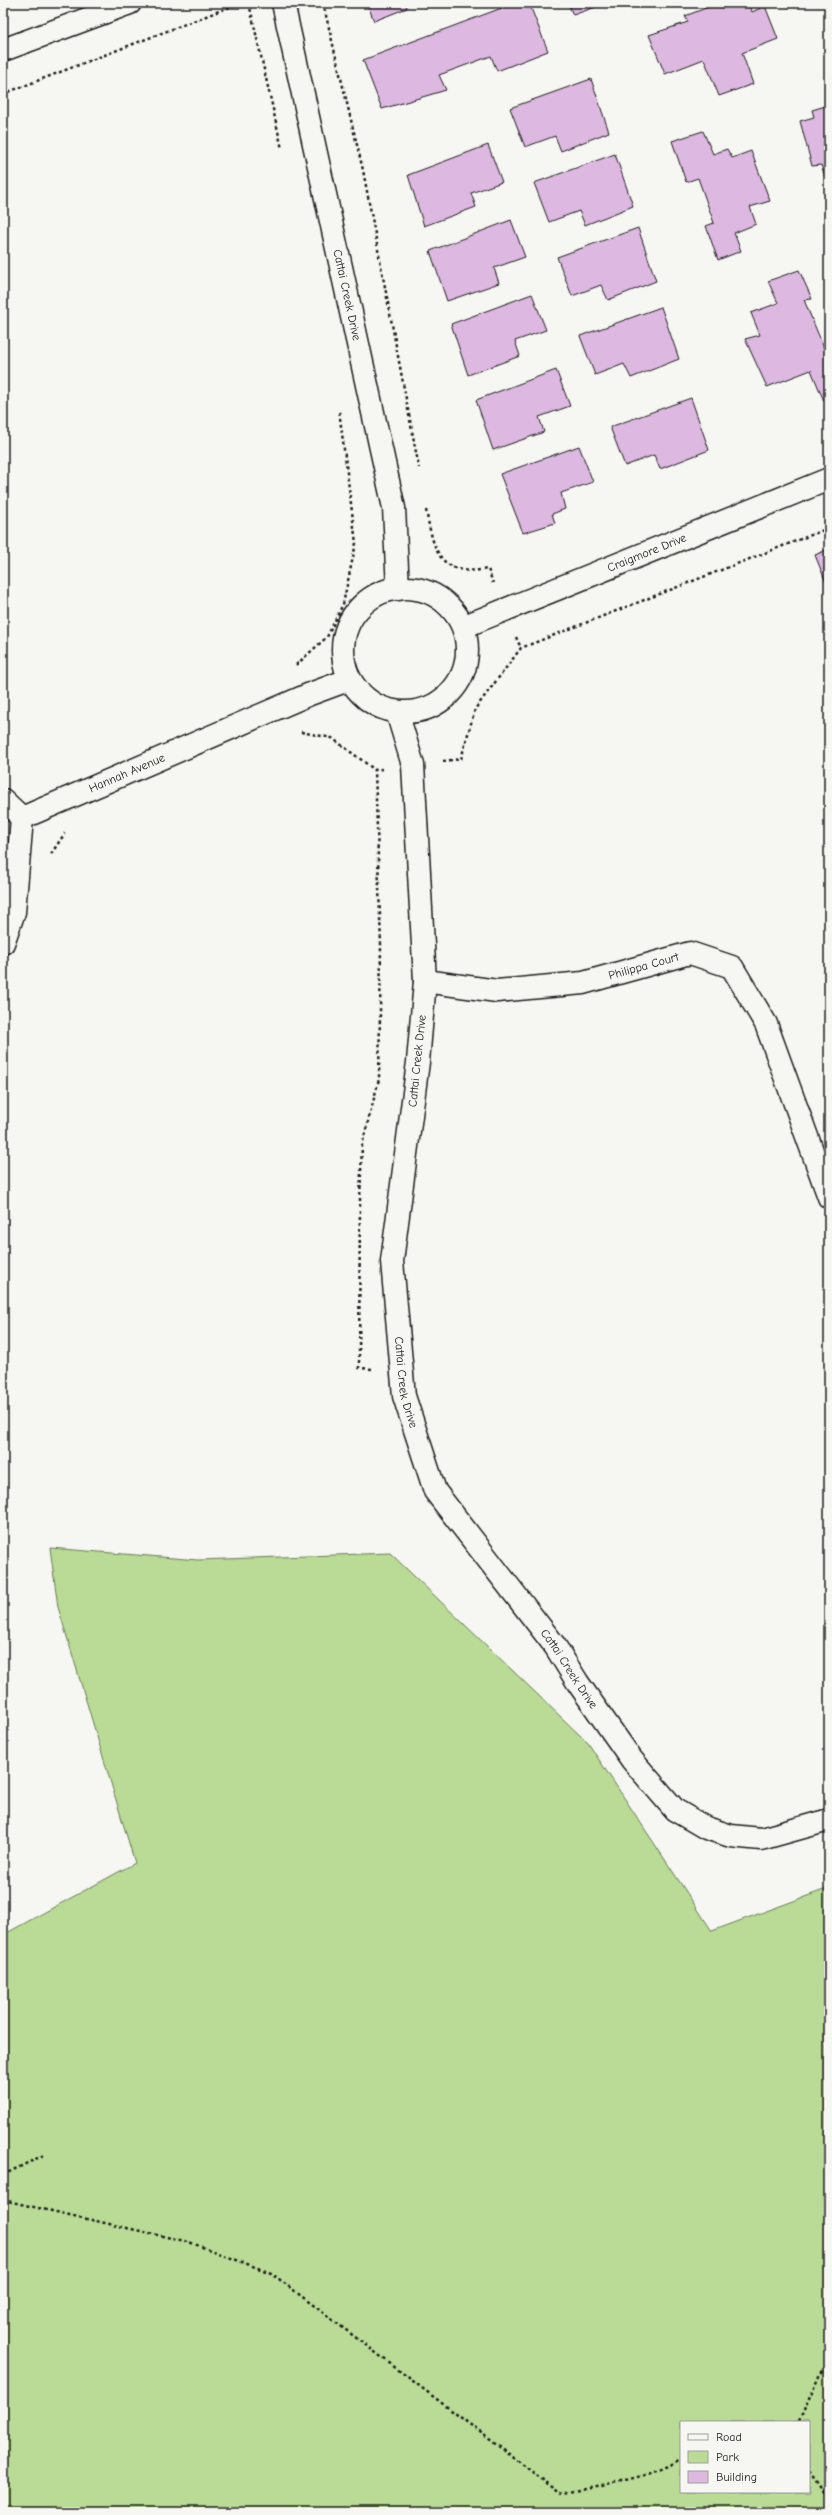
<svg xmlns="http://www.w3.org/2000/svg" width="832" height="2515" viewBox="0 0 832 2515" font-family="'Comic Neue',sans-serif">
<style>
.green{fill:#b9db95;stroke:#6a7c58;fill-rule:evenodd}
.building{fill:#ddb8e1;stroke:#1c1c1c}
.lines{fill:none;stroke-linecap:round;stroke-linejoin:round}
.street-casing{stroke:#1c1c1c;stroke-width:25}
.path{stroke:#1c1c1c;stroke-width:2.5;stroke-dasharray:3 3;stroke-linecap:butt}
.street{stroke:#f6f6f2;stroke-width:22}
.labels{text-anchor:middle;stroke-width:3.5;stroke-linejoin:round;paint-order:stroke}
.street-label{font-size:12px;fill:#1c1c1c;stroke:#f6f6f2}
</style>
<rect width="100%" height="100%" fill="#f6f6f2"/>
<filter id="ink" filterUnits="userSpaceOnUse"><feTurbulence type="fractalNoise" baseFrequency=".025" numOctaves="2"/><feDisplacementMap in="SourceGraphic" scale="8" xChannelSelector="R" yChannelSelector="G"/><feConvolveMatrix kernelMatrix="1 2 1 2 8 2 1 2 1" color-interpolation-filters="sRGB"/></filter>
<g filter="url(#ink)">
<!-- green -->
<path class="green" d="M50 1548 198 1560 390 1553 588 1743 712 1931 829 1888V2512H3V1935L135 1863 58 1607ZM681 2422H809V2492H681Z"/>
<!-- building -->
<g class="building">
<path d="M367 3H406L407 8 374 21Z"/>
<path d="M515 3H529L548 51 497 71 491 56 439 75 446 90 382 109 363 60Z"/>
<path d="M568 3H607L573 15Z"/>
<path d="M719 3H748L752 12 765 6 778 39 742 53 753 84 719 96 704 59 665 74 649 35 688 22 685 16Z"/>
<path d="M591 79 609 132 561 151 555 136 525 147 510 108Z"/>
<path d="M829 105V188L821 165 812 166 800 121 814 117 812 110Z"/>
<path d="M703 131 713 154 727 149 732 158 751 151 770 201 750 207 756 224 734 233 741 251 718 260 706 226 714 223 698 178 686 182 672 141Z"/>
<path d="M488 145 502 182 471 193 476 207 424 226 408 175Z"/>
<path d="M615 154 633 206 585 225 579 211 549 222 534 183Z"/>
<path d="M511 220 525 257 494 268 499 283 447 301 430 251Z"/>
<path d="M638 228 656 281 608 300 601 285 572 296 557 257Z"/>
<path d="M799 270 812 299 804 300 829 360V399L824 401 811 370 767 387 745 339 760 335 751 313 778 303 768 281Z"/>
<path d="M532 294 546 330 515 341 520 356 468 375 451 324Z"/>
<path d="M661 307 679 359 631 378 624 364 595 375 580 336Z"/>
<path d="M556 370 570 406 539 417 544 432 493 450 476 400Z"/>
<path d="M691 398 709 450 660 469 654 455 625 466 610 427Z"/>
<path d="M579 446 593 482 561 493 565 509 552 514 555 523 523 533 500 474Z"/>
<path d="M829 549V590L815 555Z"/>
</g>
<g class="lines">
<!-- street casing -->
<g class="street-casing">
<g id="street">
<path id="s1" d="M283 3 394 508 398 589"/>
<path d="M3 50 130 3"/>
<circle cx="405" cy="650" r="62"/>
<path id="s2" d="M465 626 829 479"/>
<path id="s3" d="M397 712 413 765 425 981 418 1062 392 1261 404 1396 435 1491 555 1646 578 1683 632 1760 675 1810 706 1828 731 1836 761 1839 829 1820"/>
<path d="M3 800 22 818"/>
<path id="s4" d="M22 818 310 694 348 680"/>
<path d="M3 943 14 912 22 818"/>
<path id="s5" d="M425 981 497 991 583 983 690 953 732 967 766 1024 829 1197"/>
</g>
</g>
<!-- path -->
<g class="path">
<path d="M249 3 282 149"/>
<path d="M323 3 363 170 419 468"/>
<path d="M3 94 240 3"/>
<path d="M426 510C434 552 439 577 488 569L493 583"/>
<path d="M516 637 521 648"/>
<path d="M296 665 327 637 343 604 356 543 339 410"/>
<path d="M301 732 332 738 375 770"/>
<path d="M443 761 461 759 475 709 521 648 829 528"/>
<path d="M51 854 65 833"/>
<path d="M372 1369 359 1368 360 1199 362 1145 379 1079 381 945 375 770 382 769"/>
<path d="M3 2175 44 2155"/>
<path d="M3 2200 189 2242 271 2273 560 2493C593 2486 657 2478 681 2458"/>
<path d="M799 2422 820 2374 829 2365"/>
<path d="M809 2471 829 2500"/>
</g>
<!-- street -->
<use href="#street" class="street"/>
</g>
</g>
<g class="labels">
<!-- street labels -->
<g class="street-label">
<text dy="4" stroke="none"><textPath href="#s1" startOffset="299">Cattai Creek Drive</textPath></text>
<text dy="4" stroke="none"><textPath href="#s2" startOffset="196">Craigmore Drive</textPath></text>
<text dy="4" stroke="none"><textPath href="#s4" startOffset="114">Hannah Avenue</textPath></text>
<text dy="4" stroke="none"><textPath href="#s5" startOffset="222">Philippa Court</textPath></text>
<text transform="translate(417 1061) rotate(-84)" y="4">Cattai Creek Drive</text>
<text dy="4" stroke="none"><textPath href="#s3" startOffset="676">Cattai Creek Drive</textPath></text>
<text dy="4" stroke="none"><textPath href="#s3" startOffset="1012">Cattai Creek Drive</textPath></text>
</g>
</g>
<!-- margin -->
<rect width="832" height="2515" fill="none" stroke="#f6f6f2" stroke-width="16"/>
<rect x="8" y="8" width="816" height="2499" fill="none" stroke="#1c1c1c" stroke-width="1.5" filter="url(#ink)"/>
<!-- legend -->
<rect x="680" y="2421" width="130" height="72" fill="#f6f6f2" stroke="#9f9f9c"/>
<rect x="688" y="2434" width="20" height="6" fill="#f6f6f2" stroke="#9f9f9c"/>
<text x="716" y="2441" font-size="12" fill="#1c1c1c">Road</text>
<rect x="688" y="2451" width="20" height="12" fill="#b9db95" stroke="#9f9f9c"/>
<text x="716" y="2461" font-size="12" fill="#1c1c1c">Park</text>
<rect x="688" y="2471" width="20" height="12" fill="#ddb8e1" stroke="#9f9f9c"/>
<text x="716" y="2481" font-size="12" fill="#1c1c1c">Building</text>
</svg>
